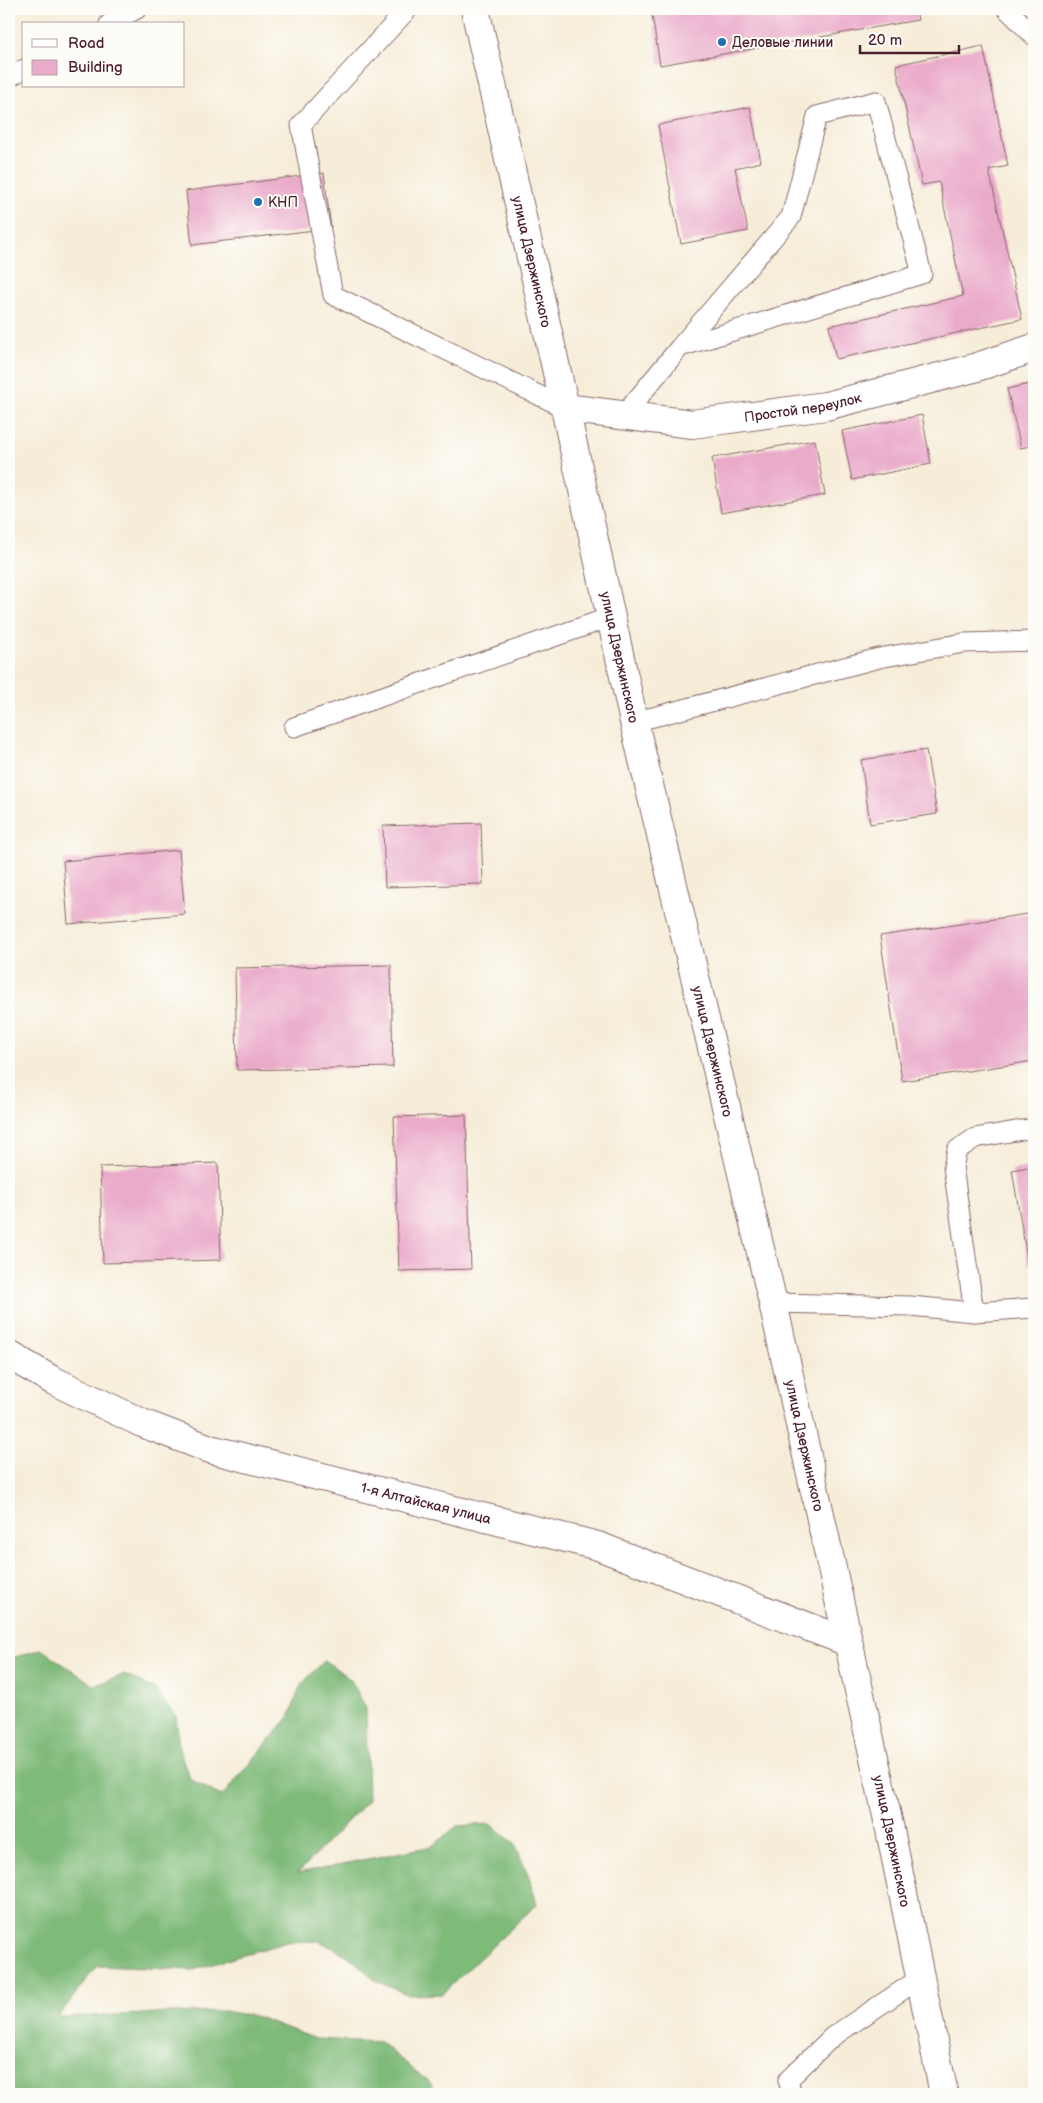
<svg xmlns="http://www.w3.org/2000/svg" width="1043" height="2103" viewBox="0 0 1043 2103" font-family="'Balsamiq Sans',sans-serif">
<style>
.forest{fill:#7eba78;stroke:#646c52}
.building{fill:#eaaaca}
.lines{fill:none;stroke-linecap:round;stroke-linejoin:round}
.lane-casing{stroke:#866768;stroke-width:21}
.street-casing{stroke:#866768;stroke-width:30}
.secondary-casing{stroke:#866768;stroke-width:30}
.lane{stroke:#fff;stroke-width:19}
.street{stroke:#fff;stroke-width:28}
.secondary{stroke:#fff;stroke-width:28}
.poi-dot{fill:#1f6fb2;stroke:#fdfcf7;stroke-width:2}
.labels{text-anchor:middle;stroke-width:4;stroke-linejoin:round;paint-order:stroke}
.poi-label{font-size:14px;fill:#4a1f2b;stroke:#fdfcf7;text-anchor:start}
.street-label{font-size:14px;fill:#4a1f2b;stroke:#fdfcf7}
</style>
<rect width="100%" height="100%" fill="#fdfcf7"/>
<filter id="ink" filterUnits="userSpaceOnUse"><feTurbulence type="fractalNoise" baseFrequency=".02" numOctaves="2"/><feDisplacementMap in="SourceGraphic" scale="10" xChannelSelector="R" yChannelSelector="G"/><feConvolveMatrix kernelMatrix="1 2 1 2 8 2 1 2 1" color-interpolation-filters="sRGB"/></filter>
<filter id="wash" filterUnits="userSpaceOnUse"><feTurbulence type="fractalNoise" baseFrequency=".0096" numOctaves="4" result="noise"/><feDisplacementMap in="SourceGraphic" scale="20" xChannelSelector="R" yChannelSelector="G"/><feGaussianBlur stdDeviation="1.12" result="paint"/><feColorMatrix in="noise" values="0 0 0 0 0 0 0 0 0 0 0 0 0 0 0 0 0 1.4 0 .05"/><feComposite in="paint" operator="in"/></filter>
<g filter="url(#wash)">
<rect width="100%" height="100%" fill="#f6edd9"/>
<!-- forest -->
<path class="forest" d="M41 1649 95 1686 125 1674 155 1690 176 1716 179 1749 190 1779 219 1795H223L289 1717 301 1685 325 1660 351 1680 366 1708 368 1800 298 1873 432 1846 457 1826 490 1824 515 1844 528 1874 537 1904 442 1994 409 1995 377 1981 348 1956 319 1941 287 1942 193 1970 97 1966 58 2017 222 2011 255 2016 316 2039 380 2042 430 2083 437 2094H9V1659Z"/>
<g id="blocks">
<!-- building -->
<g class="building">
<path d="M651 9H916L918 20 660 65Z"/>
<path d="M983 46 1008 166 989 170 1022 319 836 359 829 326 963 296 939 182 922 185 896 65Z"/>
<path d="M750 107 761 162 735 168 748 231 681 244 658 125Z"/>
<path d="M324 173 331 228 192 245 186 191Z"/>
<path d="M1034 383V445L1021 448 1007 389Z"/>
<path d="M922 415 931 464 852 480 842 431Z"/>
<path d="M815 440 825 495 721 513 712 458Z"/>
<path d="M926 750 937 814 870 824 861 760Z"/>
<path d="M481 823 483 884 385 887 383 826Z"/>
<path d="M179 850 185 914 68 924 63 861Z"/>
<path d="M1034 913V1061L902 1081 880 936Z"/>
<path d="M391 965 393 1067 237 1070 235 968Z"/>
<path d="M466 1115 471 1269 399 1271 394 1117Z"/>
<path d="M218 1163 221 1260 103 1263 100 1167Z"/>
<path d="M1034 1166V1263L1028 1264 1012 1170Z"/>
</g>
</g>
</g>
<g filter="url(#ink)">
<use href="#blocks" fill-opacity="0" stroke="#866768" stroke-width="1"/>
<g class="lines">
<!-- lane casing -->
<g class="lane-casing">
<g id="lane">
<path d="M408 9 301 125 333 295 565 408"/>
<path d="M1007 9 1034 36"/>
<path d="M109 24 137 9"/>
<path d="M9 77 24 69"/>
<path d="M624 415 680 347 922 274 876 101 817 116 791 217 680 347"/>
<path d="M634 722 879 658 964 643 1034 641"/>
<path d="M294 727 611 617"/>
<path d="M773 1303 910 1306 974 1312 1034 1308"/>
<path d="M974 1312 953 1167 957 1150 975 1138 1034 1128"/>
<path d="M792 2094 788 2080 832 2037 919 1979"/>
</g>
</g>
<!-- street casing -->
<g class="street-casing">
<g id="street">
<path id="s1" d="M565 408 692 424 826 406 974 368 1034 348"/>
</g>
</g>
<!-- secondary casing -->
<g class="secondary-casing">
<g id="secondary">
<path id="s2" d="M475 9 565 408 634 722 773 1303 889 1825 944 2094"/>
<path id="s3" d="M9 1355 52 1380 142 1423 210 1449 598 1546 848 1642"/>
</g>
</g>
<!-- lane -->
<use href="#lane" class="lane"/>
<!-- street -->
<use href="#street" class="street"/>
<!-- secondary -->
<use href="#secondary" class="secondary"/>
</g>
</g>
<!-- markers -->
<g class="poi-dot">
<circle cx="722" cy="42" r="5"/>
<circle cx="258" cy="202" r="5"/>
</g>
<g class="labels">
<!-- poi labels -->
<g class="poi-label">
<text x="732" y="47">Деловые линии</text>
<text x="268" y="207">КНП</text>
</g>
<!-- street labels -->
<g class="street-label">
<text dy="5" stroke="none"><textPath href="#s2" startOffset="259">улица Дзержинского</textPath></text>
<text dy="5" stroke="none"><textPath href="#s1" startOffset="240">Простой переулок</textPath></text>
<text dy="5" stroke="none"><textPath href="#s2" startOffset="664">улица Дзержинского</textPath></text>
<text dy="5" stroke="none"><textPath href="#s2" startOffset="1069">улица Дзержинского</textPath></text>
<text dy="5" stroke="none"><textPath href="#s2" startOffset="1474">улица Дзержинского</textPath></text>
<text dy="5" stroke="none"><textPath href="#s3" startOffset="445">1-я Алтайская улица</textPath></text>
<text dy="5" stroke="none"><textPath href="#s2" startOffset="1879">улица Дзержинского</textPath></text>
</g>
</g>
<!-- margin -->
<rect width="1043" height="2103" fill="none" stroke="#fdfcf7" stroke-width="30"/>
<!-- legend -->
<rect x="22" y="22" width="162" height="65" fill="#fdfcf7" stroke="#b5a4a5"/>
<rect x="32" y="39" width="25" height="8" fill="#ffffff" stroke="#b5a4a5"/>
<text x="68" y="48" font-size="15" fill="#4a1f2b">Road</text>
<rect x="32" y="60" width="25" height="15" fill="#eaaaca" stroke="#b5a4a5"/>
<text x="68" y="72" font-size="15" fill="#4a1f2b">Building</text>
<!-- scale -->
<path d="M860 45v8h99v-8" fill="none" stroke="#4a1f2b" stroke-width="2.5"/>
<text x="868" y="45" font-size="15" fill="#4a1f2b" stroke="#fdfcf7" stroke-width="4" paint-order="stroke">20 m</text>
</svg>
